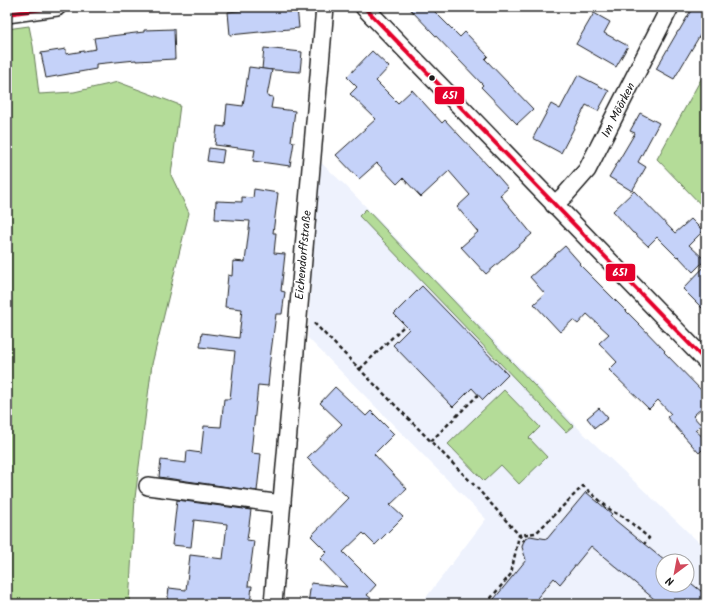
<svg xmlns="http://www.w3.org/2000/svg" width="713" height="611" viewBox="0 0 713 611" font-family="Kalam,sans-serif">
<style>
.built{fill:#eef2fd;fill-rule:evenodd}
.green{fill:#b4dc98;stroke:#687c5a}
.building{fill:#c5d2f9;stroke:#1c1c1c}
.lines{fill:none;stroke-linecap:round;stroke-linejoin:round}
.minor-casing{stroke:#1c1c1c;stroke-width:20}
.path{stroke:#1c1c1c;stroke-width:2.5;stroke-dasharray:4 3;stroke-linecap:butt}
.minor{stroke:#fff;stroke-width:17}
.bus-1-casing{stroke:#fff;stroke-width:7}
.bus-1{stroke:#e4002b;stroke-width:4}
.bus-dot{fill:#1c1c1c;stroke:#fff;stroke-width:1.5}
.labels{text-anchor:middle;stroke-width:3;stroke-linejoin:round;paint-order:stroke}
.street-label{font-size:12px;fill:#1c1c1c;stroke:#fff}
.line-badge{stroke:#fff;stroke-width:1.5}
.badge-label{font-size:11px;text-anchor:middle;font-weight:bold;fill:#fff}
</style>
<rect width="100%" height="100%" fill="#fff"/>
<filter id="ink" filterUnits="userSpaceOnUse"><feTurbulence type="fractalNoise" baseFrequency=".025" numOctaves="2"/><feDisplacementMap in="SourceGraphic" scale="8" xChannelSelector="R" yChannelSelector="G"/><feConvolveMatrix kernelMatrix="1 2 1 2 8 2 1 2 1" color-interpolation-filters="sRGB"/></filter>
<g filter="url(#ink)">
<!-- built -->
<path class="built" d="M317 159 345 185 583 433 706 549V604H421L486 519 308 338ZM663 561H687V585H663Z"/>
<!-- green -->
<g class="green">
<path d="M29 26 33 46 39 94 74 92 118 82 180 105 171 175 189 213 152 364 135 498 129 604H7V29Z"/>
<path d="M706 70V210L657 159Z"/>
<path d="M366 209 573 426 566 432 359 216Z"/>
<path d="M504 390 540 427 529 438 547 457 519 484 501 465 484 481 448 444Z"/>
</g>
<!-- building -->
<g class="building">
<path d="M277 7H297L299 28 230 35 228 12Z"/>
<path d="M408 7H430L460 37 465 32 488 56 485 59 533 109 517 124 481 87 483 85Z"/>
<path d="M693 7H706V25L674 79 656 69 678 31H679Z"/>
<path d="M594 13 610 22 604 33 628 46 616 67 576 44Z"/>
<path d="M174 29 175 59 136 61V60L96 64V69L46 78 41 53 66 49V54L96 49 94 38 144 32V30Z"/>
<path d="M264 48 302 52 300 72 262 69Z"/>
<path d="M372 51 389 67 376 81 398 103 412 90 442 123 445 120 489 167V166L508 188 500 195 532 234 486 274 461 247 478 232 457 207 470 195 449 171 421 197 403 178 397 184 377 163 359 179 336 155 376 119 350 94 357 87 347 77Z"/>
<path d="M249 67 272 70 267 96 273 97 271 108 295 111 291 141 294 142 290 166 253 161 255 150 215 145 217 126 225 127 227 104 243 106Z"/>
<path d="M578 75 609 91 598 111 586 105 561 153 533 138 551 104 560 109Z"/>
<path d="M640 113 659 123 638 162 646 167 632 191 609 177 635 133 630 131Z"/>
<path d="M209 148 224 150 222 163 207 161Z"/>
<path d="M254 189 278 193 273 233H276L274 253 285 254 281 291 285 292 282 314H276L269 367H270L268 386 258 385 251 453 261 454 257 491 159 477 161 460 186 463 187 451 201 453 204 426 221 427 224 399H230L235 351 200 347 202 333 239 338 242 309 225 307 228 275 232 276 233 261 245 262 250 221 215 219 216 201 242 202V197L253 198Z"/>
<path d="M634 191 675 233 691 219 703 231 689 245 705 260 693 272 678 256 677 257 657 237 648 246 634 233H633L613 211Z"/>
<path d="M565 246 580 263 579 264 641 326 665 351 664 352 706 395V404L693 416 701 425 695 430 706 440V446L699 453 667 417 671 414 658 400 649 409 609 370 617 362 599 343 609 334 587 314 578 324 573 320 560 332 534 304 545 294 530 277Z"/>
<path d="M706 265V312L683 289Z"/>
<path d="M422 286 508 375 483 400 472 388 453 407 393 345 409 329 394 314Z"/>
<path d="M335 387 366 416 371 411 394 434 374 454 407 489 390 505 403 517 375 545 363 533 343 552 376 585 367 595 378 604H308L311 583 347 587 320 559 327 552 311 536 348 498 307 458 342 424 320 403Z"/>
<path d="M599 408 608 418 595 428 587 418Z"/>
<path d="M586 492 612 514 610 516 665 561H663V585H687V580L706 595V604H660L591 546 560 584 554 578 532 604H490L526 560 522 547 523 543 526 538 530 536 547 539Z"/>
<path d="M177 500 251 510 247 540 254 541 248 586H252L250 604H222L186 601 185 604H167L169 588 186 590 190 555 223 559 227 524 194 520 191 547 172 545Z"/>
</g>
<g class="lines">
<!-- minor casing -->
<g class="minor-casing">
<g id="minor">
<path d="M364 7 706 361"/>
<path d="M7 14 57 7"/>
<path d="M554 205 566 194 587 170 670 7"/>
<path d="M148 486 282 504"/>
<path d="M273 604 325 7"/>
</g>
</g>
<!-- path -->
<g class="path">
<path d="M314 323 477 488 519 535 524 541"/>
<path d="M360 369 405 325"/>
<path d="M431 441 478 395"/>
<path d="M486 604 511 574 519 535 536 533 583 486 613 512 624 517 649 538 644 544"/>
</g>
<!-- minor -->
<use href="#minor" class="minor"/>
<!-- bus-1 casing -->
<g class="bus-1-casing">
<g id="bus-1">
<path d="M364 7 706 361"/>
<path d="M7 14 57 7"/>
</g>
</g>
<!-- bus-1 -->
<use href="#bus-1" class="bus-1"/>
</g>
</g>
<!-- markers -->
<circle class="bus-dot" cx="432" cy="78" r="3.5"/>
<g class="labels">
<!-- street labels -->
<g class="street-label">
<text transform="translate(618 110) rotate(-63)" y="4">Im Möörken</text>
<text transform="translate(303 255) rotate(-85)" y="4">Eichendorffstraße</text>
</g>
</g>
<g class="line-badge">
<rect x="434" y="86" width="31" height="19" rx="4" fill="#e4002b"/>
<rect x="605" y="263" width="31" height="19" rx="4" fill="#e4002b"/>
</g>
<g class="badge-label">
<text x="450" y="99">651</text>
<text x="620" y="276">651</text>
</g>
<!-- margin -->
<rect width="713" height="611" fill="none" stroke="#fff" stroke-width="24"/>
<rect x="12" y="12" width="689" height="587" fill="none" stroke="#1c1c1c" stroke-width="1.5" filter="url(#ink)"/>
<!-- north arrow -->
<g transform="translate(675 573) rotate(212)"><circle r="19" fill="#ffffff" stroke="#a4a4a4"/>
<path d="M0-3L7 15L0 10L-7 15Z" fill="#d1495b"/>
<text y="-6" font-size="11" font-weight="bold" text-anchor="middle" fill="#1c1c1c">N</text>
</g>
</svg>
